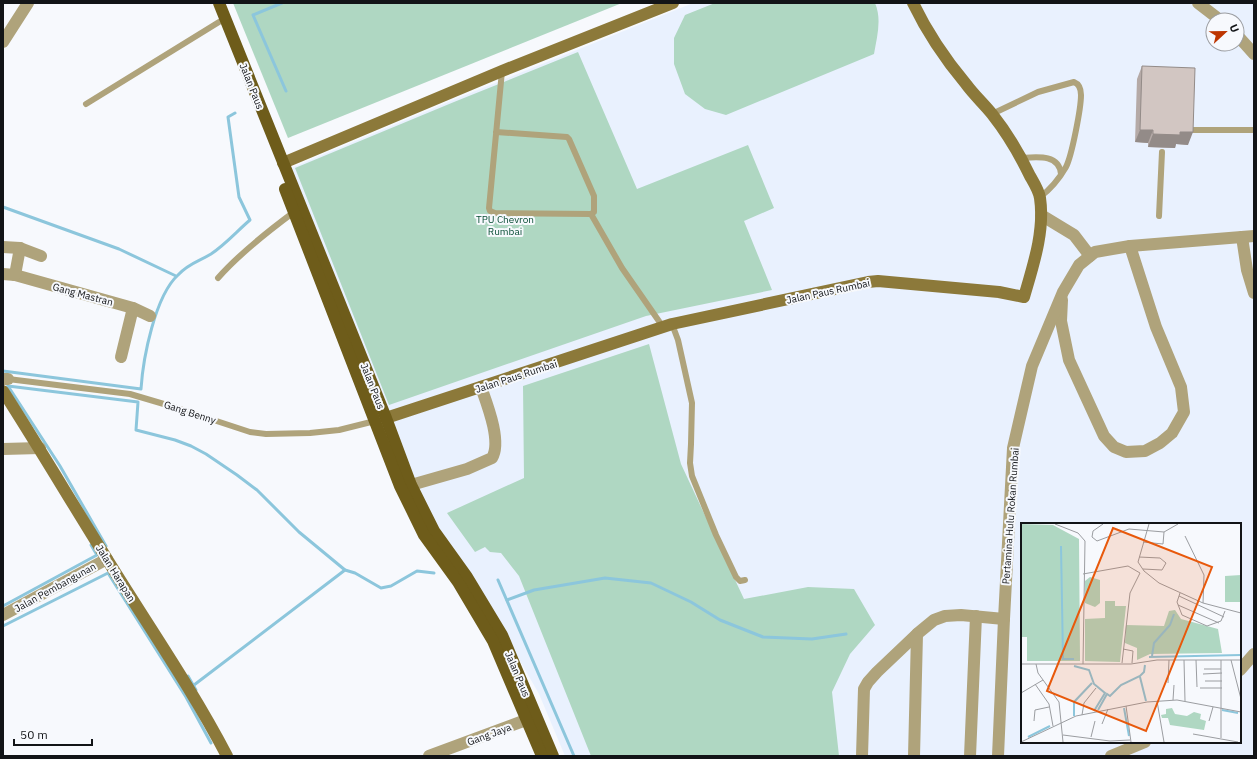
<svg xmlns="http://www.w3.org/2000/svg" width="1257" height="759" viewBox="0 0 1257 759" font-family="'IBM Plex Sans',sans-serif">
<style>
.built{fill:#e9f1fe;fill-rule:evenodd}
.green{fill:#afd7c2}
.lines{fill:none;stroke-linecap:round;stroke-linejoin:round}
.stream{stroke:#8cc6dc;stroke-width:3}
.lane{stroke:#afa37b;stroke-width:6}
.street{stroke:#afa37b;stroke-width:12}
.secondary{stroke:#8c793a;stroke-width:12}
.primary{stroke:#6e5c1a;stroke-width:12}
.wall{fill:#b5aaa7}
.shaded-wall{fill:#938b88}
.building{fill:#d2c6c2;stroke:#938b88}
.labels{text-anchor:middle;stroke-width:4;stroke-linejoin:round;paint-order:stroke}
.street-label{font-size:10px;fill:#121417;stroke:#f7f9fd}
.park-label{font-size:10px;fill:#084d34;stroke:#f7f9fd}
.inset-river{fill:none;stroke:#8cc6dc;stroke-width:2}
.inset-road{fill:none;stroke:#9b9da1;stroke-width:1}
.view{fill:#e8590c;fill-opacity:0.15;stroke:#e8590c;stroke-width:2}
.inset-edge{fill:none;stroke:#121417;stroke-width:2}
</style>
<rect width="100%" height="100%" fill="#f7f9fd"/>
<!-- built -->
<path class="built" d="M693 3H1254V756H565L539 694 492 612 434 532 291 168 458 98ZM1213 20H1237V44H1213ZM1022 524H1240V742H1022Z"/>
<!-- green -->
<g class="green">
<path d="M233 3H622L288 138Z"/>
<path d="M715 3H875C882 19 877 37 874 54L726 115 705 109 685 94 674 64V38L685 15Z"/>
<path d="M578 52 637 189 748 145 774 208 744 221 772 290 646 316 389 405 295 168 454 102Z"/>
<path d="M649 344 681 464 744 599 808 587 854 589 875 625 850 654 832 692 839 756H591L519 576 501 553 490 552 485 547 475 552 447 513 524 478 523 386Z"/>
</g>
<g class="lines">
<!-- stream -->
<g class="stream">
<path d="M282 3 253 15 286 91"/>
<path d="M3 207 119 249 176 276"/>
<path d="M3 371 141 389C143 358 155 296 178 275 189 263 198 262 211 254 226 244 237 231 250 220L239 197 228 117 235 113"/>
<path d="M8 386 138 402 136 430 175 440 191 446 206 454 237 475 257 490 299 532 345 570 355 573 381 588 391 586 417 571 434 573"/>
<path d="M8 386 60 466 106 546"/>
<path d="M498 580 574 756"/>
<path d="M507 600 534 590 605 578 651 583 691 602 720 620 763 637 812 639 846 634"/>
<path d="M3 606 97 555 91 545"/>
<path d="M3 626 108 573 186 697 211 743"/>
<path d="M188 676 196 690"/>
<path d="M194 685 345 570"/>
</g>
<!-- lane -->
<g class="lane">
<path d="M86 104 219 22"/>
<path d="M992 114 1038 92 1074 82C1079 84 1081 89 1081 95 1081 108 1072 155 1066 167 1059 179 1051 189 1040 197"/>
<path d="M1191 130H1254"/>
<path d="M496 132 567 137 569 139 594 196V212L591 214 495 213 490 211 489 208 502 71"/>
<path d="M1022 158C1037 157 1059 154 1061 174"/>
<path d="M591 214 622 268 663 327"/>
<path d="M1159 216 1162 152"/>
<path d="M218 278C240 253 267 232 294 212"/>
<path d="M672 324 678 340 692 403 691 444 690 463 692 476 716 535 736 577 740 581 745 580"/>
<path d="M8 379 130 394 174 407 250 432 266 434 310 433 339 430 375 421"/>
</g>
<!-- street -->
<g class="street">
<path d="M1198 3 1220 20"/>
<path d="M1237 35 1254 54"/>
<path d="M3 42 28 3"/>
<path d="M1041 215 1074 235 1090 256"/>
<path d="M1242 237 1247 270 1254 293"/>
<path d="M3 247 20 248 41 256"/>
<path d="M3 274 15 275 133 308 150 316"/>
<path d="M15 275 20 248"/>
<path d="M1062 300 1061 321 1069 360 1104 436 1114 447 1126 452 1145 451 1160 443 1172 433 1184 412 1181 387 1156 327 1130 246"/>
<path d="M121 357 133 308"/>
<path d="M3 379H8"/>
<path d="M3 449 40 448"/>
<path d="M411 485 467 469 492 458C502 442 487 404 481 387"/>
<path d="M3 615 107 559"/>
<path d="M1240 670 1254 654"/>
<path d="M429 756 526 720"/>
<path d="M862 756 864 689 868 682 877 672 917 634 934 620 945 616 961 615 1004 619"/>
<path d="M914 756 917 634"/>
<path d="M970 756 976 616"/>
<path d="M998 756 1004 619 1013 448 1032 366 1063 292 1079 265 1095 252 1130 246 1254 236"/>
<path d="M1111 756 1145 742"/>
</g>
<!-- secondary -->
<g class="secondary">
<path d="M283 163 502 71 673 3"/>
<path d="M3 391C37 444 69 498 102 551 144 620 190 685 227 756"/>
<path d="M386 418 672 324 868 282 878 281 999 292 1024 297C1033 266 1045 231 1040 198 1039 191 1034 183 1030 176 1020 155 1007 133 992 114 984 104 974 95 966 84 945 59 927 32 913 3"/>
</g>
<!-- primary -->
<g class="primary">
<path d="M219 3 386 418 411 485 434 531 467 577 502 635 553 756"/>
<path d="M285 189 400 486 424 535 458 582 493 641 542 756"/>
</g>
</g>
<!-- wall -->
<path class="wall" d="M1142 66 1188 145 1176 144 1175 148 1148 147V143L1135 142 1137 79Z"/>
<!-- shaded-wall -->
<g class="shaded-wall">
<path d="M1140 130H1153L1148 143 1135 142Z"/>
<path d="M1180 132H1193L1188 145 1176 144 1175 148 1148 147 1153 134Z"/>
</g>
<!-- building -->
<path class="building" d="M1142 66 1195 68 1193 132H1180V135L1153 134V130H1140Z"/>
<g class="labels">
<!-- street labels -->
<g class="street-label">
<text transform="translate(252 86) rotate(68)" y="4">Jalan Paus</text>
<text transform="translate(828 291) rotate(-12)" y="4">Jalan Paus Rumbai</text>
<text transform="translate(83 294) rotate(15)" y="4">Gang Mastran</text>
<text transform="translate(516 376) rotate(-18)" y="4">Jalan Paus Rumbai</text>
<text transform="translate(373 386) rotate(68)" y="4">Jalan Paus</text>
<text transform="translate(190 412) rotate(18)" y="4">Gang Benny</text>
<text transform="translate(1010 516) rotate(-86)" y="4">Pertamina Hulu Rokan Rumbai</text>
<text transform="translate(116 573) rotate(58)" y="4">Jalan Harapan</text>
<text transform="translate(55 587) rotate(-29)" y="4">Jalan Pembangunan</text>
<text transform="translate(518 674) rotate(67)" y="4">Jalan Paus</text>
<text transform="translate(489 734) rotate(-20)" y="4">Gang Jaya</text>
</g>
<!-- park labels -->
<g class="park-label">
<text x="505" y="223">TPU Chevron<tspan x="505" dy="12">Rumbai</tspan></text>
</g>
</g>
<!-- overview -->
<g transform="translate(1021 523)">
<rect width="220" height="220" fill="#f7f9fd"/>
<path d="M0 1 32 2 58 16 59 138H6V114H0ZM220 52V79H204V53ZM69 54 79 57V80L74 84 64 80V58ZM84 78H94V83H105L99 139 64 138V96L84 95ZM154 87 160 96 197 106 201 130 129 131 116 137V125L104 120 105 102 143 103 148 88ZM151 185 154 191 166 193 173 189 180 191 179 196 185 198 183 207 149 202 147 195H141L140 192 145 191V186Z" fill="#afd7c2"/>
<path class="inset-river" d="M40 23 42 136H53M131 133 133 120 149 102 153 91M128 134 220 132M53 143 68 147 73 161 84 170 73 188M119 154 125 178M103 185 108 213M77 187 86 171 89 173 100 162 119 153 123 149 124 142M201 187 217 190M53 193V179L71 160M7 214 29 203"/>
<path class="inset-road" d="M34 1 57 10 64 18 62 141M82 1 72 8 71 14 76 18 108 6 143 9 157 1M128 1 117 39 123 48 138 60 182 80 220 90M164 13 183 52 182 80M122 19 142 21 143 9M118 34 139 35 145 40 141 47 122 46M62 51 107 43 119 50 109 70 101 140M159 70 156 79 161 92 186 103 200 98 204 88M158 73 203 94M157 82 198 100M102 126 112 128 111 140M163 137 164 178M175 137 176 164M200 137V215M210 137 220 176M0 141H110L136 137H220M15 141 17 150 38 179 42 219M183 146H200M182 151 201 150M184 158H201M147 160 148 137M14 161 28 181 32 203M179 165H201M0 170 22 157M152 177 153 162M136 178 143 219M105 183 110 219M61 192 63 180 75 165M13 198 14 187 28 184M188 198 192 184M81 201 87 186M172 211 217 219M42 212 89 218 109 217M70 214 74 198M0 219 55 193 126 179 156 177 220 189"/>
<path class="view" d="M92 5 191 44 125 208 26 168Z"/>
<rect width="220" height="220" class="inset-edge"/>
</g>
<!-- border -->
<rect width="1257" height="759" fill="none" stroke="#121417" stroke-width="8"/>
<!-- north arrow -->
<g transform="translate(1225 32) rotate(68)"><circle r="19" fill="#f7f9fd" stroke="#9b9da1"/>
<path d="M0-3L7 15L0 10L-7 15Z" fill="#bd3501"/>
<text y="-6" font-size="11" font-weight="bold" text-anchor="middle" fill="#121417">U</text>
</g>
<!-- scale -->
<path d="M14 739v6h78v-6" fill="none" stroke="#121417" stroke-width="2"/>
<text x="20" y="739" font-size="12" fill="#121417" stroke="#f7f9fd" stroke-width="3" paint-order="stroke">50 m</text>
</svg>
